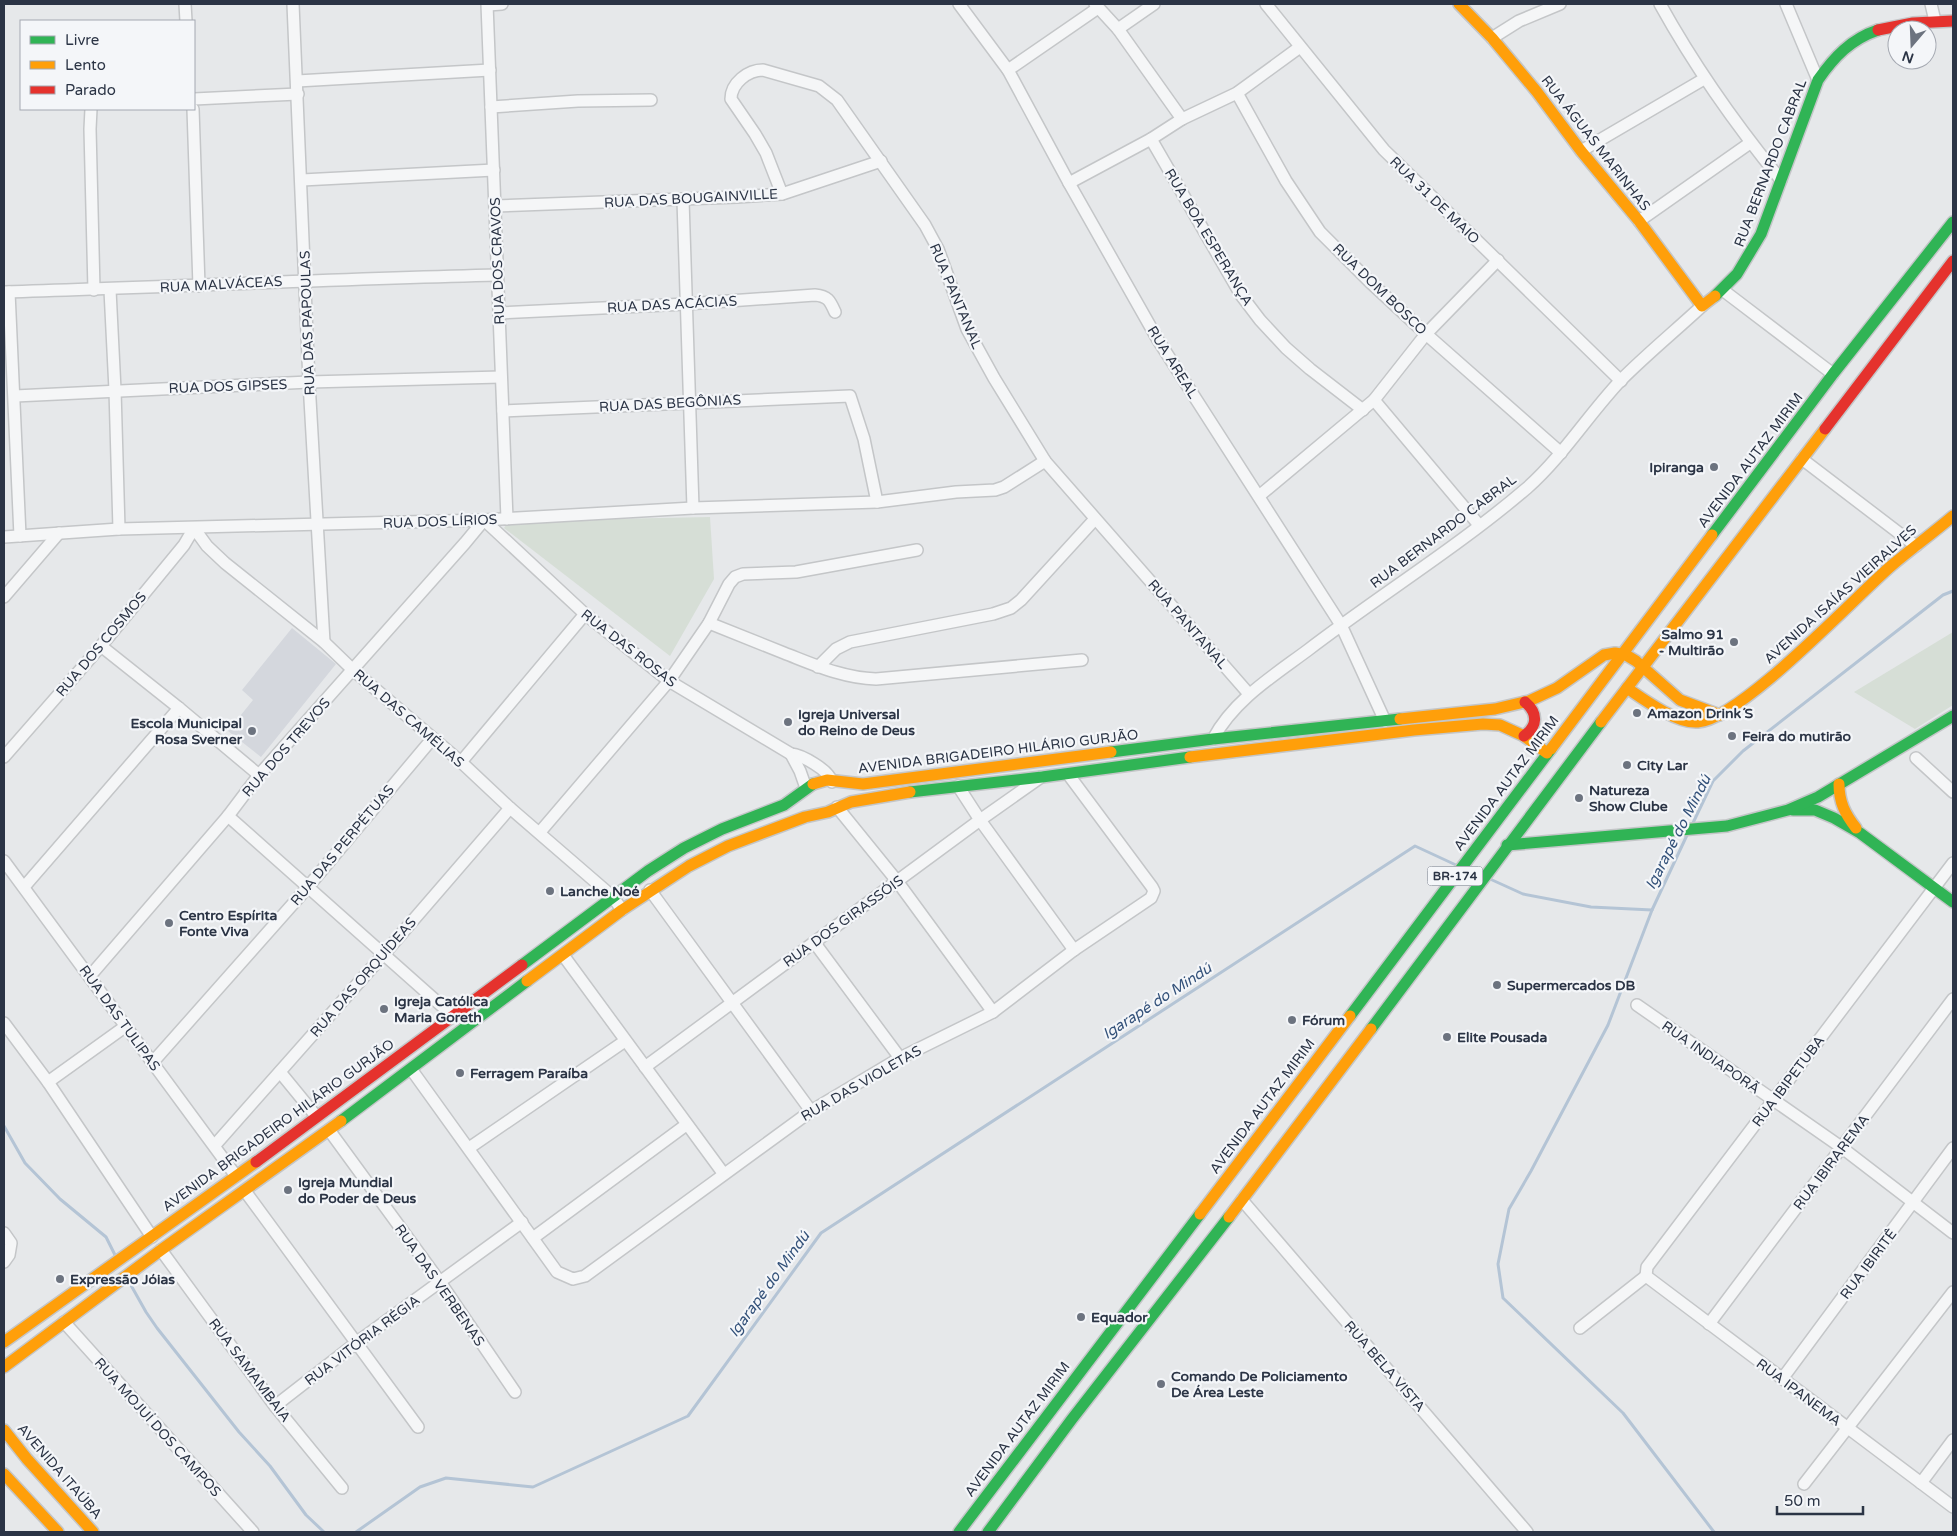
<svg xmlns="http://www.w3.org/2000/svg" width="1957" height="1536" viewBox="0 0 1957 1536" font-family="'Varela Round',sans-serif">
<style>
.built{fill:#d4d7dd}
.green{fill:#d6ded6}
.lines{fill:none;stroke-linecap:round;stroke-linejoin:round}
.stream{stroke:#b4c4d5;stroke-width:3}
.street-casing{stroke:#c4c6c8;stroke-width:14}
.fast-casing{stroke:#c4c6c8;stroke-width:14}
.slow-casing{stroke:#c4c6c8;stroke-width:14}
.jam-casing{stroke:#c4c6c8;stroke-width:14}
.street{stroke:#f5f6f7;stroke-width:11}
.fast{stroke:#30b455;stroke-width:11}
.slow{stroke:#ff9f0a;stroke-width:11}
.jam{stroke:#e5322d;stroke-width:11}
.poi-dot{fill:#6c737f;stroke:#f4f6f9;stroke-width:2}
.labels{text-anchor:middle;stroke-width:4.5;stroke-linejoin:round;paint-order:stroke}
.shield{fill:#f4f6f9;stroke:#676e7b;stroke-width:1}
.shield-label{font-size:12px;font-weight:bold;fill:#2b3445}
.street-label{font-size:14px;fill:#2b3445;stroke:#f4f6f9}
.poi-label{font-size:14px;font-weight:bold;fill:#2b3445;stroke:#f4f6f9;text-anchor:start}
.water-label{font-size:15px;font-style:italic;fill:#34527a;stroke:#f4f6f9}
</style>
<rect width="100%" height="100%" fill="#e6e8ea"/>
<!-- built -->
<path class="built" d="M292 628 336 664 261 757 228 731 253 700 242 690Z"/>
<!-- green -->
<g class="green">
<path d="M710 517 714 579 670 656 504 528 509 521Z"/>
<path d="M1953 632V705L1915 729 1854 692Z"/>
</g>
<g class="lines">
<!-- stream -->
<g class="stream">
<path d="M1692 825 1713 781 1743 751 1943 595 1953 591"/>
<path d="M1467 869 1479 875"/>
<path d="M1490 879 1523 894 1591 907 1652 910 1688 833"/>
<path d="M1652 910 1608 1025 1531 1171 1509 1209 1498 1264 1503 1298 1623 1413 1714 1532"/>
<path d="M4 1126 25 1163 60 1199 106 1237 116 1257"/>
<path d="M128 1280 146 1312 157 1328 239 1432 270 1466 306 1515 324 1532"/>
<path d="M356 1532 420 1487 446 1478 533 1487 688 1416 821 1233 1415 846 1456 865"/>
</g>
<!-- street casing -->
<g class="street-casing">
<g id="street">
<path d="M185 4 186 21"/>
<path d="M293 4 309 382 324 642"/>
<path d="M487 4 507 519"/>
<path d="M959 4 1008 70 1069 183 1158 340 1341 625 1385 721"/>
<path d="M1095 4 1118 29 1182 119"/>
<path d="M1266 4 1384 150 1621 381"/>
<path d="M1660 4C1695 67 1735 124 1781 180"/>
<path d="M1786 4 1818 80"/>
<path d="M1931 4 1935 21"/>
<path d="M488 5 502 4"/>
<path d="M1118 29 1154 4"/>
<path d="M1492 38 1519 21 1560 4"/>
<path d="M1008 70 1098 8"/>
<path d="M297 81 490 70"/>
<path d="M1237 93 1286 181 1320 232 1370 282 1426 334 1561 453"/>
<path d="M194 99 298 94"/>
<path d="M491 107 578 101 651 100"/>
<path d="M91 109 90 129 94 290"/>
<path d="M193 109 199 286"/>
<path d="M1151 139 1241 295 1260 320 1286 348 1310 369 1363 410"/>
<path d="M1581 151 1704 79"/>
<path d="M302 180 494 170"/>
<path d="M1069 183 1151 139 1182 119 1237 93 1300 47"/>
<path d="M782 194 766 153 755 134 731 99C731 83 748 70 763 70L819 86 837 100 925 225 938 249 967 329 994 378 1045 461 1249 694"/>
<path d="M683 200 693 508"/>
<path d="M495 206 737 197 782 194 881 161"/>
<path d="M1639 221 1750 143"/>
<path d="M110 290 115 390 119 529"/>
<path d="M1724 291 1833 374"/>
<path d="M4 292C168 287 333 279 498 275"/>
<path d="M9 292 20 536"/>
<path d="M499 313 686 304 815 295C828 296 830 301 835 312"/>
<path d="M15 396 309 382 501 377"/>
<path d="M1374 400 1479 525"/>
<path d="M503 411 850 396 864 439 877 502"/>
<path d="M1802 459 1916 546"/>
<path d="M1259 496 1374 400 1426 334 1498 260"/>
<path d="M4 537 119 529 484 520 693 508 877 502 956 492 995 490 1004 487 1045 461"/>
<path d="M4 597 59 533"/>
<path d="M709 623C734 633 759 643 784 653 815 665 843 678 876 679L1082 660"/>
<path d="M101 646 179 708 259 775"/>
<path d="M818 667 836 649 850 642 993 614 1011 608 1021 600 1095 519"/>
<path d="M1213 739C1234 700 1273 676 1308 650 1380 595 1458 547 1527 488 1563 456 1588 415 1621 380 1647 354 1675 331 1702 306"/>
<path d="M791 754 800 771 806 788"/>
<path d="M4 757 101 646 184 545 194 528 207 546 225 563 324 642 353 670 461 762 510 808 613 897 622 910"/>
<path d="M1916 758 1953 792"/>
<path d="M461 762 585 614"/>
<path d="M958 786 980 820 1074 950"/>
<path d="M837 807 897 881 993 1012"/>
<path d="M228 816 452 1015"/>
<path d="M540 832 669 681 709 623 729 584 735 577 743 574 796 572 917 550"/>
<path d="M4 861 236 1176"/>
<path d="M24 887 179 708"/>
<path d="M650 890 811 1111"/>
<path d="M814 942 900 1058"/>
<path d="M563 955 723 1173"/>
<path d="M90 976 228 816 259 775 465 543 484 520 585 614 669 681 791 754C802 755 829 770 832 782"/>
<path d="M1637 1005 1841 1147 1953 1233"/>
<path d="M4 1023 48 1082 152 1237"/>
<path d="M152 1063 307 888 432 739"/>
<path d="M645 1067 980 820 1041 777"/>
<path d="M411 1069 557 1272 573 1279 585 1276 811 1111 900 1058 993 1012 1074 950 1151 898 1154 891 1152 887 1068 774"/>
<path d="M280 1072 316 1116"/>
<path d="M48 1082 126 1026"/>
<path d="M329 1130 440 1282 515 1392"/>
<path d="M215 1145 384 954 510 808"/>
<path d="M469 1148 625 1041"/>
<path d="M245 1191 418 1427"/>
<path d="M1242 1200 1527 1532"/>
<path d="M4 1233 11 1243 9 1255 4 1262"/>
<path d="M533 1238 686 1125"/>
<path d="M161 1250 275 1406 342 1488"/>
<path d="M1646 1276 1647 1267 1953 863"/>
<path d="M1646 1276 1953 1507"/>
<path d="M64 1322 253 1532"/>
<path d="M1709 1324 1953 999"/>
<path d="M1580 1328 1646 1276"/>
<path d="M1782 1379 1953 1148"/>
<path d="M275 1406 356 1343 522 1222"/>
<path d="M1921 1483 1953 1440"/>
<path d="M1804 1484 1953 1292"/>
</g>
</g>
<!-- fast casing -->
<g class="fast-casing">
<g id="fast">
<path d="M1715 296 1737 274 1761 234 1818 80C1834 57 1851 39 1878 30"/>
<path d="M1712 535 1833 374 1953 222"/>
<path d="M1111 752 1213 739 1400 719"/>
<path d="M910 792 1042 777 1190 757"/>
<path d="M1793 810H1815L1834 818 1860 833 1953 902"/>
<path d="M1507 845 1727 826 1788 810 1818 797 1953 716"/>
<path d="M522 965 648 871 684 848 722 829 784 805 813 784"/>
<path d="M1350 1016 1551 749"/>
<path d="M1371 1029 1601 722"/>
<path d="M341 1121 527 981"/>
<path d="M959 1532 1200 1214"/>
<path d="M988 1532 1072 1419 1229 1217"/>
</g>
</g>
<!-- slow casing -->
<g class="slow-casing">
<g id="slow">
<path d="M1459 4 1492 38 1537 92 1581 151 1639 221 1702 306 1715 296"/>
<path d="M1627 688C1643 699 1677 724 1698 722 1741 719 1854 598 1891 566 1911 549 1933 533 1953 516"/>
<path d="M1400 719 1495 709 1529 701 1557 688 1604 655 1615 653 1626 655 1636 661 1680 700 1720 715"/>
<path d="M1601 722 1825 429"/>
<path d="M1551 749 1712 535"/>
<path d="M1190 757 1414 730 1483 724 1500 725 1524 736 1547 753"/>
<path d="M813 784 827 780 863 784 1111 752"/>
<path d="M1839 784C1839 802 1845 814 1856 828"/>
<path d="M527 981 622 910 689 866 728 846 805 817 828 812 851 802 910 792"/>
<path d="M1200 1214 1350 1016"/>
<path d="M1229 1217 1371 1029"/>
<path d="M4 1342 256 1162"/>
<path d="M4 1367 161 1250 341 1121"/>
<path d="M4 1430 27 1459 93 1532"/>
<path d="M4 1474 58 1532"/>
</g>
</g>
<!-- jam casing -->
<g class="jam-casing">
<g id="jam">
<path d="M1878 30 1913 23 1953 21"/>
<path d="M1825 429 1953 261"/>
<path d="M1524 736C1538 726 1538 713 1525 702"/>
<path d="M256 1162 522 965"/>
</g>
</g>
<!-- street -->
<use href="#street" class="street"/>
<!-- fast -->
<use href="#fast" class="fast"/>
<!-- slow -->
<use href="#slow" class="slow"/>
<!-- jam -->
<use href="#jam" class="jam"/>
</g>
<!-- markers -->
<g class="poi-dot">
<circle cx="1714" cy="467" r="5"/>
<circle cx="1734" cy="642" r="5"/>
<circle cx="1637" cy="713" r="5"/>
<circle cx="788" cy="722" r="5"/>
<circle cx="252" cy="731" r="5"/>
<circle cx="1732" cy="736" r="5"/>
<circle cx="1627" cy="765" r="5"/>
<circle cx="1579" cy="798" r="5"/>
<circle cx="550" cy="891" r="5"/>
<circle cx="169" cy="923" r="5"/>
<circle cx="1497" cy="985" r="5"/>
<circle cx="384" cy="1009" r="5"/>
<circle cx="1292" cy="1020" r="5"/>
<circle cx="1447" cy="1037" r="5"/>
<circle cx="460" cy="1073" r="5"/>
<circle cx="288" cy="1190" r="5"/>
<circle cx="60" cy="1279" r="5"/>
<circle cx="1081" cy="1317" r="5"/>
<circle cx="1161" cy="1384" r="5"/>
</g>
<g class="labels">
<!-- shield labels -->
<rect class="shield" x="1427.5" y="866.5" width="55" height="19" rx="4"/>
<g class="shield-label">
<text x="1455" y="880">BR-174</text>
</g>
<!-- street labels -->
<g class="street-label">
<text transform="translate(1596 143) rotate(52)" y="5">RUA ÁGUAS MARINHAS</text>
<text transform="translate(1770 163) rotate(-69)" y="5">RUA BERNARDO CABRAL</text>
<text transform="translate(691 198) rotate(-3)" y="5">RUA DAS BOUGAINVILLE</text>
<text transform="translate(1435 200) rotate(44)" y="5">RUA 31 DE MAIO</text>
<text transform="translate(1209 237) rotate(59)" y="5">RUA BOA ESPERANÇA</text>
<text transform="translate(497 261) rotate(-92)" y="5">RUA DOS CRAVOS</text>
<text transform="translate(221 284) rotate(-3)" y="5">RUA MALVÁCEAS</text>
<text transform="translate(1380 289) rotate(44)" y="5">RUA DOM BOSCO</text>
<text transform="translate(956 296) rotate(67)" y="5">RUA PANTANAL</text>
<text transform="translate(672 304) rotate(-3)" y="5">RUA DAS ACÁCIAS</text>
<text transform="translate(307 323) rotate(-92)" y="5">RUA DAS PAPOULAS</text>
<text transform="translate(1173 362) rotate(58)" y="5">RUA AREAL</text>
<text transform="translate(228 386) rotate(-2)" y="5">RUA DOS GIPSES</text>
<text transform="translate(670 403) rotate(-3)" y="5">RUA DAS BEGÔNIAS</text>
<text transform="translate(1750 460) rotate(-53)" y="5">AVENIDA AUTAZ MIRIM</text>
<text transform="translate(440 521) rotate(-2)" y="5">RUA DOS LÍRIOS</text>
<text transform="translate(1443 531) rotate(-37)" y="5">RUA BERNARDO CABRAL</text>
<text transform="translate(1840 594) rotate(-42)" y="5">AVENIDA ISAÍAS VIEIRALVES</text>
<text transform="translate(1188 624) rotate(49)" y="5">RUA PANTANAL</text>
<text transform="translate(101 644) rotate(-50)" y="5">RUA DOS COSMOS</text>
<text transform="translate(629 648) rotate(38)" y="5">RUA DAS ROSAS</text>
<text transform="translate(409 718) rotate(41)" y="5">RUA DAS CAMÉLIAS</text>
<text transform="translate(286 747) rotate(-49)" y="5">RUA DOS TREVOS</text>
<text transform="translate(998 751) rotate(-7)" y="5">AVENIDA BRIGADEIRO HILÁRIO GURJÃO</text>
<text transform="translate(1506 783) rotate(-53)" y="5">AVENIDA AUTAZ MIRIM</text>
<text transform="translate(342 845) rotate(-50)" y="5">RUA DAS PERPÉTUAS</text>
<text transform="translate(843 921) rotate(-36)" y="5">RUA DOS GIRASSÓIS</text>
<text transform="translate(363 977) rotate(-49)" y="5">RUA DAS ORQUÍDEAS</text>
<text transform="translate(120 1018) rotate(54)" y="5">RUA DAS TULIPAS</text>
<text transform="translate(1711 1057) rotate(35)" y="5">RUA INDIAPORÃ</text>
<text transform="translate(1788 1081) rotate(-53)" y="5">RUA IBIPETUBA</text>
<text transform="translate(861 1083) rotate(-30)" y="5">RUA DAS VIOLETAS</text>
<text transform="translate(1262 1106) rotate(-53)" y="5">AVENIDA AUTAZ MIRIM</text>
<text transform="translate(278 1125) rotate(-36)" y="5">AVENIDA BRIGADEIRO HILÁRIO GURJÃO</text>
<text transform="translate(1831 1162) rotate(-53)" y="5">RUA IBIRAREMA</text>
<text transform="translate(1868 1264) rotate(-53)" y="5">RUA IBIRITÊ</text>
<text transform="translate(440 1285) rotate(55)" y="5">RUA DAS VERBENAS</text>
<text transform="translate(362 1340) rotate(-37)" y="5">RUA VITÓRIA RÉGIA</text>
<text transform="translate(1385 1366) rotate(49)" y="5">RUA BELA VISTA</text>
<text transform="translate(250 1370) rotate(53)" y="5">RUA SAMAMBAIA</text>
<text transform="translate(1799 1392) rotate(37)" y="5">RUA IPANEMA</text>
<text transform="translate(158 1427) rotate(48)" y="5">RUA MOJUÍ DOS CAMPOS</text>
<text transform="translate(1017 1429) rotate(-53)" y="5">AVENIDA AUTAZ MIRIM</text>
<text transform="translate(60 1471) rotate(49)" y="5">AVENIDA ITAÚBA</text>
</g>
<!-- poi labels -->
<g class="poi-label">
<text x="1704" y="472" text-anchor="end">Ipiranga</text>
<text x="1724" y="639" text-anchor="end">Salmo 91<tspan x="1724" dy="16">- Multirão</tspan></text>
<text x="1647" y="718">Amazon Drink´S</text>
<text x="798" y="719">Igreja Universal<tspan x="798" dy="16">do Reino de Deus</tspan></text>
<text x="242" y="728" text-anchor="end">Escola Municipal<tspan x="242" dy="16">Rosa Sverner</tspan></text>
<text x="1742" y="741">Feira do mutirão</text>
<text x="1637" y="770">City Lar</text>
<text x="1589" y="795">Natureza<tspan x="1589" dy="16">Show Clube</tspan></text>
<text x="560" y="896">Lanche Noé</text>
<text x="179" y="920">Centro Espírita<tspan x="179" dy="16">Fonte Viva</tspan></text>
<text x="1507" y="990">Supermercados DB</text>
<text x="394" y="1006">Igreja Católica<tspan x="394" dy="16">Maria Goreth</tspan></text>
<text x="1302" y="1025">Fórum</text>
<text x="1457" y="1042">Elite Pousada</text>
<text x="470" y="1078">Ferragem Paraíba</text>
<text x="298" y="1187">Igreja Mundial<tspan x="298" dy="16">do Poder de Deus</tspan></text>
<text x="70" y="1284">Expressão Jóias</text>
<text x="1091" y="1322">Equador</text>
<text x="1171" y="1381">Comando De Policiamento<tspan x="1171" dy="16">De Área Leste</tspan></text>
</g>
<!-- water labels -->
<g class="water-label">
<text transform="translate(1678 832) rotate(-63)" y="5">Igarapé do Mindú</text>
<text transform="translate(1157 1001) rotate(-33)" y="5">Igarapé do Mindú</text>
<text transform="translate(769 1284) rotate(-54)" y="5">Igarapé do Mindú</text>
</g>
</g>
<!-- border -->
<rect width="1957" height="1536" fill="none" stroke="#2b3445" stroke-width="10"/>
<!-- legend -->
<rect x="20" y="20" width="175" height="90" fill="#f4f6f9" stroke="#a4a8b1"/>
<rect x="30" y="36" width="25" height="8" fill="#30b455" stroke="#a4a8b1"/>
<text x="65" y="45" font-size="15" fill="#2b3445">Livre</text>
<rect x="30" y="61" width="25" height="8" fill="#ff9f0a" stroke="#a4a8b1"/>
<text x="65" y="70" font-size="15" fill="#2b3445">Lento</text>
<rect x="30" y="86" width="25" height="8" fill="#e5322d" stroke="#a4a8b1"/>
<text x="65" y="95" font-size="15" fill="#2b3445">Parado</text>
<!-- north arrow -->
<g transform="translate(1912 45) rotate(199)"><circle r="24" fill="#f4f6f9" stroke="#a4a8b1"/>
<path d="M0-4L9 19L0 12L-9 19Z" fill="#6c737f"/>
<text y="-8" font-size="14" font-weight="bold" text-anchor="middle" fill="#2b3445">N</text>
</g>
<!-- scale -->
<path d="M1777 1506v8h86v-8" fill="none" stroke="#2b3445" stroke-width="2.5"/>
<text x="1784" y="1506" font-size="15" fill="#2b3445" stroke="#f4f6f9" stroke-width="4" paint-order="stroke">50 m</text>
</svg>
